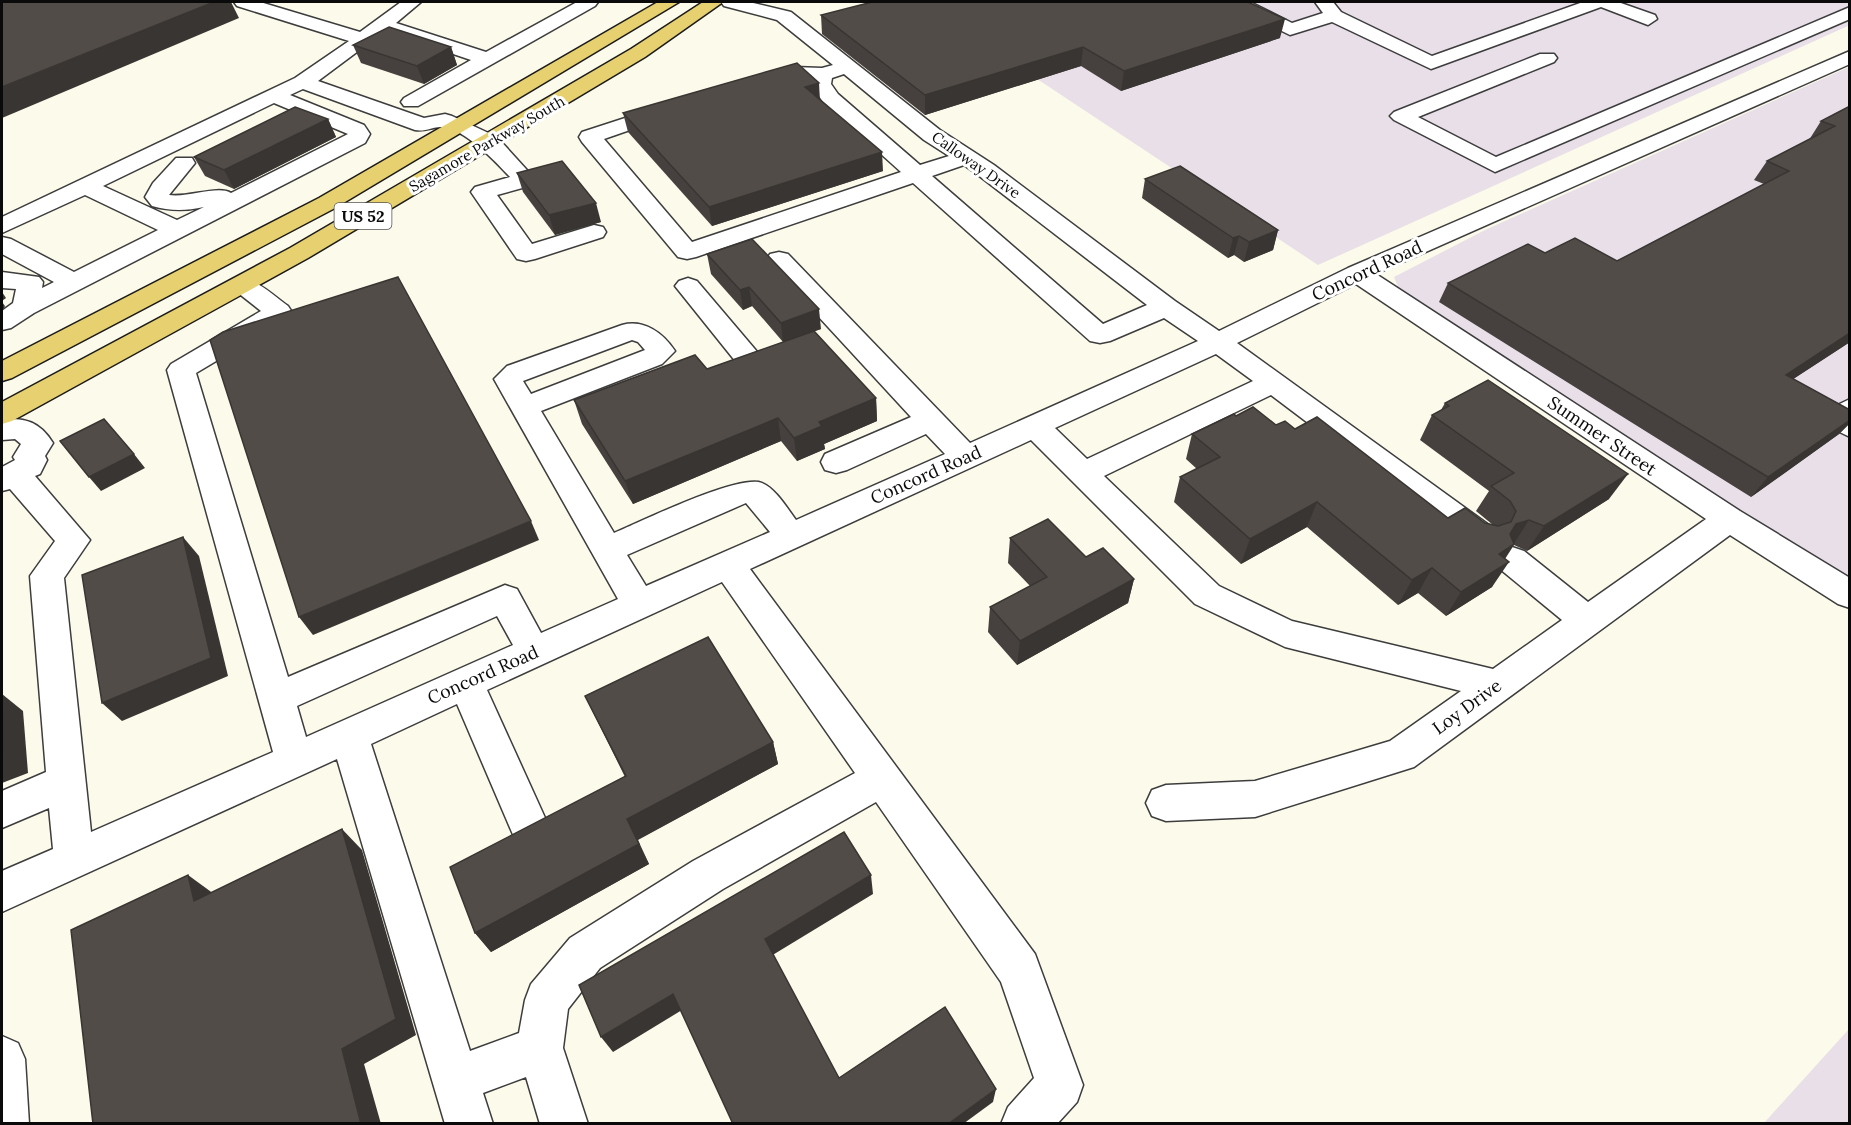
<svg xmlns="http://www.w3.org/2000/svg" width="1851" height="1125" viewBox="0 0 1851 1125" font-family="Lora,serif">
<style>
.industrial{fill:#e8dfe8}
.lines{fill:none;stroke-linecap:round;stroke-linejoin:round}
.minor-casing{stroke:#3d3d3d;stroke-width:3}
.major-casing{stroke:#1b1b1b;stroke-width:3}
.minor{fill:#fff;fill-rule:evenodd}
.major{fill:#e7d06f;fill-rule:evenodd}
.wall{fill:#46413e}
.shaded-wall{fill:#393532}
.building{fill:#514c48;stroke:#393532;stroke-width:1.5}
.labels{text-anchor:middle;stroke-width:6;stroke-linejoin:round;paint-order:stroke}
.far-street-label{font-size:15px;fill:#0a0a0a;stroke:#fff}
.shield{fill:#fff;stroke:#545454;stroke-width:1.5}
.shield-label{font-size:16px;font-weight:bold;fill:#0a0a0a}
.street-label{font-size:18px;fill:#0a0a0a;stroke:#fff}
</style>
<rect width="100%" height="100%" fill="#fcfaea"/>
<!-- industrial -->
<g class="industrial">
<path d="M921 2H1849L1850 25 1318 265Z"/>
<path d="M1849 67V579L1453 329 1400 292 1394 277 1487 229Z"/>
<path d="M1849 1029V1123H1764Z"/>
</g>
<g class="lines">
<!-- minor casing -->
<g class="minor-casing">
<g id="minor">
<path d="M234 2H260L360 32 401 2H421L396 23 486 52 577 2H598L595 6 418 106H404L401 102 404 98 471 60 385 31 318 81 424 118 445 114 452 116 497 137 536 180 533 185 497 195 532 244 594 225 603 227 606 232 603 237 535 259 526 261 517 259 471 192 475 187 510 177C495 161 466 130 443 127 434 126 426 132 415 130L303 89 290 95 364 125 370 134 365 143 34 313 11 328 2 330V311L13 303 16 289 2 288V272L39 277 43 282 42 288 54 282 2 254V237L11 239 74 272 158 230 85 195 2 233V217L295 78 349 41 237 6ZM274 103 348 134 231 193C218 185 188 198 169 195L195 163 192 158H176L153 183 145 197 152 206C170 211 185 211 204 207L177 220 103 186Z"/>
<path d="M721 2H749L791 12 940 130 994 165 1175 301 1219 331 1348 268 1850 51V64L1376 274 1740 511 1850 578V608L1838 604 1730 535 1414 767 1255 817 1166 821 1152 816 1146 803 1152 790 1166 785 1255 781 1390 741 1461 691 1285 647 1195 604 1031 440 750 569 1035 954 1083 1085 1077 1102 1057 1124H1001L1008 1107 1034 1078 1001 982 876 802 723 889 600 968 568 1009 563 1048 588 1124H540L526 1077 483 1093 493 1124H445L337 759 2 912V871L53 849 49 808 2 828V791L46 772 30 576 55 541 10 489 2 491V467L15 460 13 457 21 444 15 439 2 440V420C25 417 40 422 53 443L45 456 47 460 40 474 35 476 90 540 64 578 91 832 273 752 167 370 171 364 261 311 228 285 232 280C253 274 272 295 288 306L292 312 288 318 196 373 288 677 505 585 517 589 541 633 618 599 494 379 507 366 622 325C644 319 663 333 675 351L662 364 541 411 614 533C640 522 740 473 762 483 776 489 787 508 796 520L945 454 926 434 847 470 836 473 825 470 821 462 825 454 911 417 770 264 767 259 770 254 779 252 788 254 970 443 1198 341 1164 318 1110 341 1100 343 1090 341 913 183 696 257 687 259 678 257 582 142 579 137 582 132 662 106H676L679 110 676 114 604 139 692 242 901 172 823 102 811 84 812 80C794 79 771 89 757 85L754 81 757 77 794 67 822 68 833 65 777 20 724 6ZM844 74 924 140 949 156 920 165 838 94 831 84 832 78ZM964 165 978 175 1147 305 1103 324 932 176ZM1356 284 1706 519 1588 602 1524 551 1512 547 1500 551 1496 560 1500 569 1562 620 1493 669 1292 621 1219 586 1104 476 1271 395 1471 546 1482 549 1493 546 1498 537 1493 528 1237 343ZM632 340 638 342 645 350 531 394 523 381ZM1216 354 1253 381 1087 459 1055 428ZM746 503 770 532 646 586 627 555ZM722 582 855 773 693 861 570 938 531 984 525 1000 519 1033 470 1051 371 744 457 704 517 844 531 850 545 844 551 831 487 690ZM497 616 513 645 306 737 297 706Z"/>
<path d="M1228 2H1250L1292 23 1323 13 1315 2H1333L1341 12 1432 56 1583 2H1618L1655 15 1657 19 1648 25 1601 7 1431 69 1332 22 1290 35 1231 6Z"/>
<path d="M1850 7V19L1495 172 1394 120 1390 116 1394 112 1540 54H1554L1557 58 1554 62 1418 117 1496 157Z"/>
<path d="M688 278 697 281 759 354 784 346 794 349 798 355C789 368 759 376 744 372L675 286 679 281Z"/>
<path d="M1850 399V437L1825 425 1820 418 1825 411Z"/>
<path d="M2 1036 18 1043 25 1059 29 1124H2Z"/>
</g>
</g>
<!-- major casing -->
<g class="major-casing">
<g id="major">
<path d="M658 2H679L335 208 12 378 2 381V361L319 198Z"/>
<path d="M703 2H723L645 57 308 258 12 421 2 424V402L290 248 631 49Z"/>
</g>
</g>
<!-- minor -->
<use href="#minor" class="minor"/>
<!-- major -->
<use href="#major" class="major"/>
</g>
<!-- wall -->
<g class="wall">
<path d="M821 15 1280 38 1121 91 1081 66 925 115 822 34Z"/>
<path d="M353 45 451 47 457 65 424 84 361 63Z"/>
<path d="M1850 106V342L1793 379 1850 410V423L1839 434 1751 497 1439 302 1448 283 1545 253 1617 261 1764 184 1754 180 1767 161 1809 140 1821 121Z"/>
<path d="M623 113 883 171 712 226 628 132Z"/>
<path d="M328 119 336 137 234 189 205 176 194 157Z"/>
<path d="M517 173 601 222 555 235 523 192Z"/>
<path d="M1145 179 1278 230 1273 250 1244 262 1234 255 1228 258 1142 198Z"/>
<path d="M707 254 821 329 814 331 876 398 877 421 824 444 825 449 797 461 781 441 633 504 582 424 574 400 707 369 783 342 752 306 743 310 711 274Z"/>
<path d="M1445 403 1609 499 1527 551 1514 545 1505 559 1492 587 1446 616 1418 593 1398 605 1307 527 1241 564 1174 502 1180 477 1197 469 1186 459 1192 434 1236 416 1276 425 1295 429 1448 518 1485 523 1493 525 1476 511 1489 491 1420 440 1432 415 1441 410Z"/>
<path d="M1010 538 1086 557 1134 579 1128 603 1017 665 988 632 990 607 1030 586 1008 563Z"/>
<path d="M585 696 773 742 778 764 638 840 649 864 491 952 475 933 625 777Z"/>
</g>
<!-- shaded-wall -->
<g class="shaded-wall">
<path d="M214 2H231L239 18 2 118V87Z"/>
<path d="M1285 19 1280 38 1121 91 1124 71Z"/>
<path d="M451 47 457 65 424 84 417 66Z"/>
<path d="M1083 47 1081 66 925 115V95Z"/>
<path d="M819 83 820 101 805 87Z"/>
<path d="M328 119 336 137 234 189 224 170Z"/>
<path d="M882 152 883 171 712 226 709 207Z"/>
<path d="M596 203 601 222 555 235 549 215Z"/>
<path d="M1278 230 1273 250 1244 262 1249 242Z"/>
<path d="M1239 236 1234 255 1228 258 1233 238Z"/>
<path d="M749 287 752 306 743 310 740 290Z"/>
<path d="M2 292 6 298 2 301Z"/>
<path d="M2 302 5 306 2 312Z"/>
<path d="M819 309 821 329 783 343 781 323Z"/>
<path d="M1850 333V342L1769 395 1786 375Z"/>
<path d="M876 398 877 421 824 444 825 449 797 461 794 438 819 422Z"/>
<path d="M778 418 781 441 633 504 625 481Z"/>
<path d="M1850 420V423L1839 434 1751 497 1768 477Z"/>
<path d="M134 454 145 468 101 491 89 477Z"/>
<path d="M1628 474 1609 499 1527 551 1544 526Z"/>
<path d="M1317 502 1307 527 1241 564 1250 539Z"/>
<path d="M1529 520 1513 545 1499 549 1516 524Z"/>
<path d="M531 521 539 540 313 635 299 617Z"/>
<path d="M183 537 199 556 228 676 122 721 102 703Z"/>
<path d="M1514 544 1498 569 1509 562 1492 587 1446 616 1461 592 1499 554Z"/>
<path d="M1432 568 1418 593 1398 605 1412 580Z"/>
<path d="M1134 579 1128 603 1017 665 1020 641Z"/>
<path d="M2 694 23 711 28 773 2 783Z"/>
<path d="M773 742 778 764 637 840 627 819Z"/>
<path d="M342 829 362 850 416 1035 364 1064 381 1124H361L342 1049Z"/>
<path d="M639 844 649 864 491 952 475 933Z"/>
<path d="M188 875 214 894 194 901Z"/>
<path d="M871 875 873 894 771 956 765 939Z"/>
<path d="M673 994 682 1010 613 1052 601 1037Z"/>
<path d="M996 1089 993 1102 963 1124H948Z"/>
</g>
<!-- building -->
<g class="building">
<path d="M2 2H214L2 87Z"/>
<path d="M872 2H1248L1285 19 1124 71 1083 47 925 95 821 15Z"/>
<path d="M389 27 451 47 417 66 353 45Z"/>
<path d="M797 63 819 83 805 87 882 152 709 207 623 113Z"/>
<path d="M1850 106V333L1786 375 1850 410V420L1768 477 1448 283 1528 244 1545 253 1575 238 1617 261 1789 171 1767 161 1835 126 1821 121Z"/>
<path d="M295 107 328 119 224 170 194 157Z"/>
<path d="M562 161 596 203 549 215 517 173Z"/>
<path d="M1180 166 1278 230 1249 242 1239 236 1233 238 1145 179Z"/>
<path d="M752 239 819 309 781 323 749 287 740 290 707 254Z"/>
<path d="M398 277 531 521 299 617 210 340 223 332Z"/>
<path d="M814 331 876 398 819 422 822 426 794 438 778 418 625 481 574 400 695 355 707 369Z"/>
<path d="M1488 380 1628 474 1544 526 1529 520 1516 524 1510 534 1514 544 1499 554 1509 562 1461 592 1432 568 1412 580 1317 502 1250 539 1180 477 1220 457 1192 434 1234 414 1236 416 1253 407 1276 425 1285 421 1295 429 1317 417 1448 518 1465 508 1485 523 1498 526 1511 522 1516 511 1510 501 1491 486 1514 473 1432 415 1449 406 1445 403Z"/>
<path d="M104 419 134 454 89 477 60 441Z"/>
<path d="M1048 519 1086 557 1103 548 1134 579 1020 641 990 607 1047 577 1010 538Z"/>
<path d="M183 537 211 658 102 703 82 575Z"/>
<path d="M708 637 773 742 627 819 639 844 475 933 450 867 626 776 585 696Z"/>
<path d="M2 708 4 755 2 757Z"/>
<path d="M342 829 396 1019 342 1049 361 1124H93L71 930 188 875 194 901Z"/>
<path d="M844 832 871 875 765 939 839 1078 945 1007 996 1089 948 1124H733L673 994 601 1037 579 985Z"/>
</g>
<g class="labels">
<!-- far-street labels -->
<g class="far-street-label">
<text transform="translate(487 144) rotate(-30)" y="5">Sagamore Parkway South</text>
<text transform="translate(976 165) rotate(35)" y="5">Calloway Drive</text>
</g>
<!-- shield labels -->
<rect class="shield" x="334.5" y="203" width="57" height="26" rx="4.5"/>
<g class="shield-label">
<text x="363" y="222">US 52</text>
</g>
<!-- street labels -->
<g class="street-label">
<text transform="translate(1367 271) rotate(-25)" y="6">Concord Road</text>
<text transform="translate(1602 436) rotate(34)" y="6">Summer Street</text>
<text transform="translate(926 475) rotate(-24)" y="6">Concord Road</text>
<text transform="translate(483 675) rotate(-24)" y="6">Concord Road</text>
<text transform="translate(1467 707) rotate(-36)" y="6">Loy Drive</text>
</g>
</g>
<!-- border -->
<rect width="1851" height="1125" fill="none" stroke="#0a0a0a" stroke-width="6"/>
</svg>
